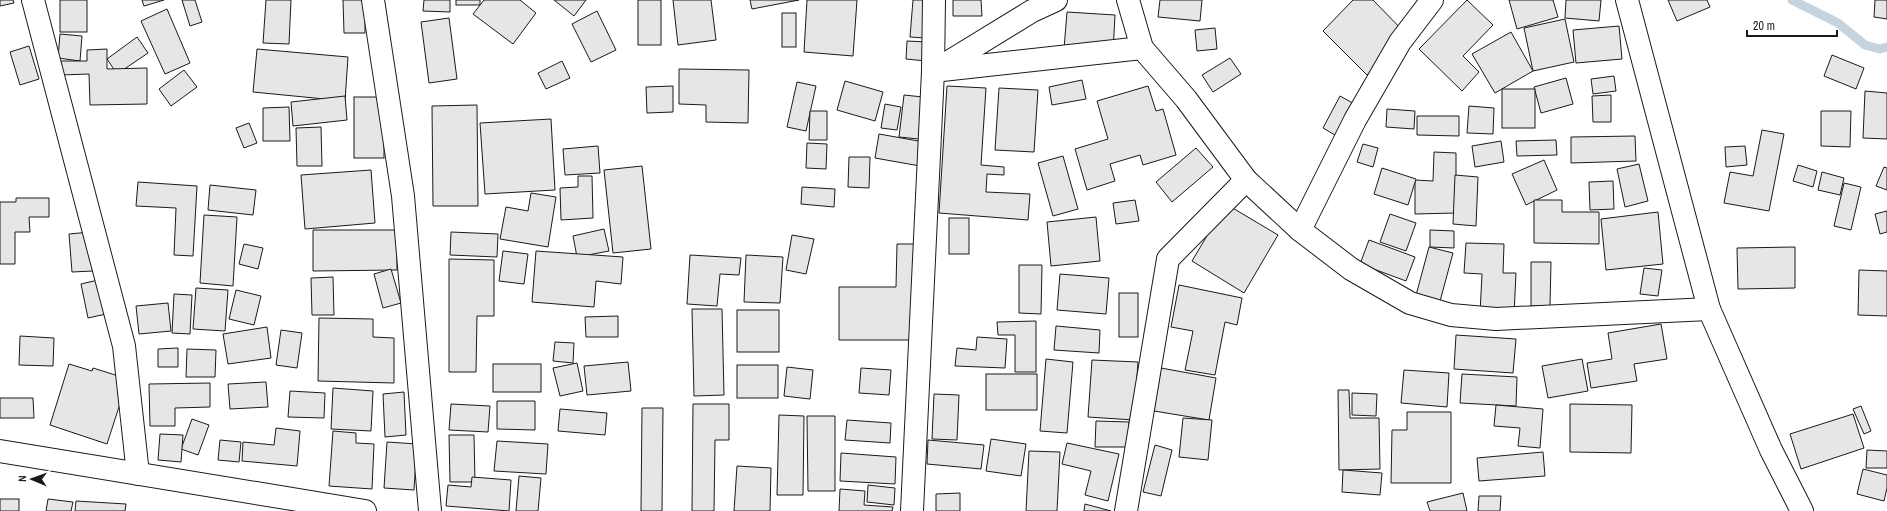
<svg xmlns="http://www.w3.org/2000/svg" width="1887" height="511" viewBox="0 0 1887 511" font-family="'Archivo Narrow',sans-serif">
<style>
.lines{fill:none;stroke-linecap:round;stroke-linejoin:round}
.stream{stroke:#c6d2dc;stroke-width:9}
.building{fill:#e6e6e6;stroke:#1a1a1a}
.minor-casing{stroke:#1a1a1a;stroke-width:24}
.minor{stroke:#fff;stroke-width:22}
</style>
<rect width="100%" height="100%" fill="#fff"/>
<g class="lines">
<!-- stream -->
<path class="stream" d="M1792 0 1838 23 1865 45 1880 49 1887 47"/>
</g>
<!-- building -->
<g class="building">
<path d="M0 0H13L14 3 0 6Z"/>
<rect x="60" y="0" width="27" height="32"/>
<path d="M142 0H164L144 6Z"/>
<path d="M182 0H195L202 22 190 26Z"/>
<path d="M266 0H291L289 44 263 43Z"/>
<path d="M343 0H365V33H344Z"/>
<path d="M424 0H450V12L423 11Z"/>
<rect x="456" y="0" width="24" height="5"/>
<path d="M484 0H520L536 13 513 44 473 14Z"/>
<path d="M554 0H586L574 16Z"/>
<rect x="638" y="0" width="23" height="45"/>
<path d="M673 0H711L716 40 678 45Z"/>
<path d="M750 0H799L752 9Z"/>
<path d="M807 0H857L853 56 804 52Z"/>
<path d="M913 0H928L925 38 910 37Z"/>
<path d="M953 0H981L982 16H953Z"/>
<path d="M1160 0H1202L1200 21 1158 17Z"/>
<path d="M1353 0H1373L1407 35 1367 75 1323 31Z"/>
<path d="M1467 0 1493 25 1463 56 1479 72 1462 91 1419 49Z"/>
<path d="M1509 0H1553L1558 17 1517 29Z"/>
<path d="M1566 0H1601L1599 21 1565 18Z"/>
<path d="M1668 0H1707L1710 7 1677 21Z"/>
<path d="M1875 0H1887V19L1874 17Z"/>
<path d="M167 9 190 63 165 74 141 21Z"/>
<path d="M597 11 616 50 591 62 572 24Z"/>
<path d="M1067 12 1115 15 1113 52 1064 49Z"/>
<rect x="782" y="13" width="14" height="34"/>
<path d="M449 18 457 79 429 83 421 22Z"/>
<path d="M1565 19 1574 62 1533 71 1524 28Z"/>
<path d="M1619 26 1622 59 1576 63 1573 30Z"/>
<path d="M1215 28 1217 49 1197 51 1195 30Z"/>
<path d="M1511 32 1533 71 1495 93 1472 54Z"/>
<path d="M60 34 82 36 80 61 58 58Z"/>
<path d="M137 37 148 53 117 74 107 59Z"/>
<path d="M907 41 927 42 926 61 906 59Z"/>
<path d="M29 46 39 79 20 85 10 52Z"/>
<path d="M107 49V69L147 68V104L90 105 89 74 61 75 60 61H87V50Z"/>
<path d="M257 49 348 57 345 101 253 92Z"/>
<path d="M1832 55 1864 68 1856 89 1824 76Z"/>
<path d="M1230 58 1241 74 1213 92 1202 75Z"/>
<path d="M562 61 570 78 546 89 538 73Z"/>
<path d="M679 69 749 70 748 123 706 122V105L679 104Z"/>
<path d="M184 70 197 87 171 106 159 89Z"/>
<path d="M1614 76 1616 91 1593 94 1591 79Z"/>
<path d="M1566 78 1573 104 1541 113 1534 87Z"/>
<path d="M1082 80 1086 99 1052 105 1049 87Z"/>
<path d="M845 81 883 92 875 121 837 110Z"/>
<path d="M797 82 816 86 806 131 787 127Z"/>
<path d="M673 86V112L647 113 646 87Z"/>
<path d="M947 86 986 88 981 165 1004 167V175L987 174 986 192 1030 194 1028 220 939 213Z"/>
<path d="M1148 86 1156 111 1163 109 1176 155 1143 165 1140 155 1110 164 1115 181 1087 190 1075 149 1108 139 1097 101Z"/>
<path d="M999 88 1038 90 1034 152 995 150Z"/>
<rect x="1502" y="89" width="33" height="39"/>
<path d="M1865 91 1887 93V139L1863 138Z"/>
<path d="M904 95 923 97 919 139 899 137Z"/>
<path d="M1611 95V122H1593L1592 96Z"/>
<path d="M345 96 347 120 293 126 291 102Z"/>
<path d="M1340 96 1358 106 1340 138 1323 128Z"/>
<rect x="354" y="97" width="30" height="61"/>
<path d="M885 104 901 107 897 130 881 128Z"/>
<path d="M477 105 478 206H433L432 106Z"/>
<path d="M1469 106 1494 108 1493 134 1467 133Z"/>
<path d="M289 107 290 141H263V108Z"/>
<path d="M1387 109 1415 111 1414 129 1386 127Z"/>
<path d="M810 111H827V140H809Z"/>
<path d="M1821 111H1851L1850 147 1821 146Z"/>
<path d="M1417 116H1459V136L1417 135Z"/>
<path d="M551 119 555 190 485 194 480 123Z"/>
<path d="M249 123 257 143 244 148 236 128Z"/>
<path d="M321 127 322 166H297L296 128Z"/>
<path d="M1762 130 1784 134 1769 211 1724 203 1730 172 1753 176Z"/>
<path d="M879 134 924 142 920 166 875 158Z"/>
<path d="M1635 136 1636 161 1571 163V137Z"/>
<path d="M1556 140 1557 155 1517 156 1516 141Z"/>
<path d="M1501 141 1504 162 1475 167 1472 146Z"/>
<path d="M807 143 827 144 826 169 806 168Z"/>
<path d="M1363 144 1378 148 1373 167 1357 162Z"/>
<path d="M598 146 600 173 565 175 563 149Z"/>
<path d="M1745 146 1747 165 1726 167 1725 147Z"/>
<path d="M1196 148 1213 167 1172 202 1156 182Z"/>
<path d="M1434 152 1456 153V213L1415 214V180L1433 181Z"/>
<path d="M1063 156 1078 209 1053 216 1038 163Z"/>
<path d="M849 157H870L869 188 848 187Z"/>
<path d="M1544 160 1557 190 1526 205 1512 174Z"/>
<path d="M1639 164 1648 201 1625 207 1617 169Z"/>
<path d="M1798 165 1817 171 1813 187 1793 181Z"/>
<path d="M642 166 651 249 613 253 604 170Z"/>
<path d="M1884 167 1887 168V190L1876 186Z"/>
<path d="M1382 168 1416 179 1408 205 1374 194Z"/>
<path d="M371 170 375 223 305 229 301 175Z"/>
<path d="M1822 172 1844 178 1840 195 1818 190Z"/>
<path d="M1455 175 1478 177 1476 226 1453 224Z"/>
<path d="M578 176H592L593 218 561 220 560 188 578 187Z"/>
<path d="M1613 181 1614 209 1590 210 1589 182Z"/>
<path d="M138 182 197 186 193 256 174 255 176 208 136 206Z"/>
<path d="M1844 183 1861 187 1851 230 1834 226Z"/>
<path d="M210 185 256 190 253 215 208 210Z"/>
<path d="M802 187 835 189 834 207 801 204Z"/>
<path d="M531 193 556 197 548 247 500 239 506 207 528 211Z"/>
<path d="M16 198H49V217H29L30 232H15V264H0V202H16Z"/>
<path d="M1135 200 1139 221 1116 224 1113 203Z"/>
<path d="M1534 200H1562V212H1599V244L1534 243Z"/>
<path d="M1226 204 1278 235 1244 293 1192 261Z"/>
<path d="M1887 211V232L1880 234 1875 214Z"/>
<path d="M1658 212 1663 264 1606 270 1601 219Z"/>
<path d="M1390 214 1416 223 1406 251 1380 242Z"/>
<path d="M204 215 237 217 233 286 200 283Z"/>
<path d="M1096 217 1100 261 1051 266 1047 222Z"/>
<rect x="949" y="218" width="20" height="36"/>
<path d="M604 229 609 251 577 257 573 236Z"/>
<path d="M313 230H397V270L313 271Z"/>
<path d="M1430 230 1454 231V248L1430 247Z"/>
<path d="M90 232 93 271 72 272 69 234Z"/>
<path d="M451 232 498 234 497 257 450 255Z"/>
<path d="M792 235 814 239 806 274 786 270Z"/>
<path d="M1369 240 1415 257 1406 281 1360 264Z"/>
<path d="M1466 243 1504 244 1503 273H1516L1514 315 1480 313 1482 274 1464 273Z"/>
<path d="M244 244 263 248 258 269 239 264Z"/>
<path d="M897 244H914L913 340H839V287H896Z"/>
<path d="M1429 247 1453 253 1439 305 1415 299Z"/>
<path d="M1795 247V288L1738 289 1737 248Z"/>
<path d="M503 251 528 254 524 284 499 281Z"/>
<path d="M536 251 623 257 621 284 596 281 594 307 532 302Z"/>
<path d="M690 255 741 258 739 275 720 274 717 306 687 304Z"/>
<path d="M746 255 783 257 780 303 744 302Z"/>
<path d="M449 259 494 260V316H477L476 372H449Z"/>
<path d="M1531 262H1551L1550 306H1531Z"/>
<path d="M1019 265H1042L1041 314 1019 313Z"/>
<path d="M1644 268 1662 270 1658 296 1640 294Z"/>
<path d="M391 269 401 303 383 308 374 274Z"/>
<path d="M1859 270 1887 271V316L1858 315Z"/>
<path d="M1060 274 1109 278 1106 314 1057 310Z"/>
<path d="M333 277 334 315H312L311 278Z"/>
<path d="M98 280 106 314 88 318 81 284Z"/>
<path d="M1179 285 1242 298 1237 325 1225 322 1215 375 1185 370 1193 331 1171 327Z"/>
<path d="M196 288 228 290 225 331 193 329Z"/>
<path d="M236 290 261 296 254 325 229 319Z"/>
<rect x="1119" y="293" width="19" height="44"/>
<path d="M174 294 192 295 190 334 172 333Z"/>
<path d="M168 303 171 331 139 334 136 306Z"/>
<path d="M692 309H722L724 395 694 396Z"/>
<rect x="737" y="310" width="42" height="42"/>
<path d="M618 316V337H586L585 317Z"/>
<path d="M319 318 373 319V337L394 338V383L318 381Z"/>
<path d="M1036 321V372H1015V335H998L997 322Z"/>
<path d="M1661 324 1667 359 1634 364 1637 381 1591 388 1587 363 1612 359 1608 333Z"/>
<path d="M1056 326 1100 330 1099 353 1054 350Z"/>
<path d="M267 327 271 358 228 364 223 334Z"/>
<path d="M281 330 302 333 297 368 276 365Z"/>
<path d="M1456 335 1516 339 1513 373 1454 369Z"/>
<path d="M20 336 54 338 53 366 19 365Z"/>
<path d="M977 337 1007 339 1005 368 955 366 957 348 976 350Z"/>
<path d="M555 342 574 343 573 363 553 361Z"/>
<path d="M178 348V367H158V349Z"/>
<path d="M187 349 216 350 215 377H186Z"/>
<path d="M1046 359 1073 362 1067 433 1040 431Z"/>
<path d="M1582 359 1588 391 1548 398 1542 366Z"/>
<path d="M1092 360 1138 362 1134 420 1088 417Z"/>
<path d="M628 362 631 391 587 395 584 366Z"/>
<path d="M577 363 583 391 560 396 553 368Z"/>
<path d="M69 364 92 371 93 368 128 379 107 444 50 425Z"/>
<rect x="493" y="364" width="48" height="28"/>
<rect x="737" y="365" width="41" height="33"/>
<path d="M787 367 813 370 810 399 784 396Z"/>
<path d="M861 368 891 370 889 395 859 393Z"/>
<path d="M1161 368 1216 378 1209 420 1154 411Z"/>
<path d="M1404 370 1449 373 1447 407 1401 403Z"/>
<rect x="986" y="374" width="51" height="36"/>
<path d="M1462 374 1517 377 1516 406 1460 403Z"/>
<path d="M266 382 268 407 230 409 228 384Z"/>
<path d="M210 383V407L175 408V426H150L149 384Z"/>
<path d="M333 388 373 391 371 431 331 429Z"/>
<path d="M1338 390H1349L1350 418H1379L1380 469 1339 470Z"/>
<path d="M290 391 325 393 324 418 288 417Z"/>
<path d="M404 392 406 435 385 437 383 394Z"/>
<path d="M1352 393 1377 394 1376 416 1352 415Z"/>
<path d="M934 394 959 395 957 440 932 439Z"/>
<path d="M0 398H33L34 418H0Z"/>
<path d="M497 401H535V430L497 429Z"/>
<path d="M451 404 490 406 488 432 449 430Z"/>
<path d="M693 404H729V440H715L714 511H692Z"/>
<path d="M1570 404 1632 405 1631 453 1570 452Z"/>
<path d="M1496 405 1543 409 1540 448 1518 446 1520 428 1494 426Z"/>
<path d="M1861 406 1871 431 1864 434 1853 409Z"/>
<path d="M642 408H663L662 511H641Z"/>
<path d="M560 409 607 413 605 435 558 431Z"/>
<path d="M1407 412H1451V483H1391L1392 430H1407Z"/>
<path d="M1853 414 1864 448 1801 469 1790 434Z"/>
<path d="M779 415 804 416 803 495H777Z"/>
<path d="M807 416H835V491H808Z"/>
<path d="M1183 418 1212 420 1208 460 1179 457Z"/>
<path d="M192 419 209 425 198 455 181 449Z"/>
<path d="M847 420 891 423 890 443 845 440Z"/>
<path d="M1096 421 1129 422V447H1095Z"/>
<path d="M276 428 300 431 297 466 242 461 243 442 274 445Z"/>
<path d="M333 431 356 433V443L374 444 372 489 329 486Z"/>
<path d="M160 434 183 435 181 462 158 460Z"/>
<path d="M449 435H474L475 482H450Z"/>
<path d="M991 439 1026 444 1021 476 986 471Z"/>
<path d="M220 440 241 442 239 462 218 460Z"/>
<path d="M928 440 984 445 981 469 927 464Z"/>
<path d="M497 441 548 444 546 474 494 471Z"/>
<path d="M387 442 417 444 414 490 384 488Z"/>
<path d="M1067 443 1119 454 1108 501 1085 495 1091 471 1062 464Z"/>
<path d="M1155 445 1172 450 1161 496 1143 492Z"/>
<path d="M1867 450 1887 451V468H1866Z"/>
<path d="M1029 451 1060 452 1057 511H1026Z"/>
<path d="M1543 452 1545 476 1479 481 1477 458Z"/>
<path d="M841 453 896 457 895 484 840 481Z"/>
<path d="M737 466 771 468 770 511H734Z"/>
<path d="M1863 469 1887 475V488L1884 501 1857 494Z"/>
<path d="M1343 470 1382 473 1380 495 1342 492Z"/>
<path d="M519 476 541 478 538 511H516Z"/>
<path d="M472 477 511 480 509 511 446 506 448 485 471 487Z"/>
<path d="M868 485 895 488 894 505 867 502Z"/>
<path d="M840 489 865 491 864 505 893 507 892 511H839Z"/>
<path d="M960 493V511H936V494Z"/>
<path d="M1463 493 1467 511H1430L1427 502Z"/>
<path d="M1479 496H1501L1500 511H1478Z"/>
<rect x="0" y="499" width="19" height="12"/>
<path d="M48 499 73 502 71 511H46Z"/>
<path d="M76 501 126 504 125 511H75Z"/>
<path d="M1085 504 1111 511H1084Z"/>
</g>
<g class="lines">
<!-- minor casing -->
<g class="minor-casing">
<g id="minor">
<path d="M33 0 124 346 138 474"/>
<path d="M373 0 403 196 430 511"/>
<path d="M1128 0 1142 48 1186 99 1246 180 1300 230 1351 269 1410 303 1451 315 1496 319 1709 309"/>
<path d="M1627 0 1709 309 1771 450 1802 511"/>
<path d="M939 68 1032 11 1056 0"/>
<path d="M933 71 1142 48"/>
<path d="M1300 230 1355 120 1400 42 1432 0"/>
<path d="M0 451 365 511"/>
<path d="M912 511 933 71 934 0"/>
<path d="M1126 511 1168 259 1246 180"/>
</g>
</g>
<!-- minor -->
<use href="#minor" class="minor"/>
</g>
<!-- north arrow -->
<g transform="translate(32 479) rotate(272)" stroke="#ffffff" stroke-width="3" paint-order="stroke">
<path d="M0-3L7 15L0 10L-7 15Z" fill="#1a1a1a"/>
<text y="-6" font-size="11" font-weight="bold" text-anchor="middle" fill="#1a1a1a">N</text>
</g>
<!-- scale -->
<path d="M1747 30v6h90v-6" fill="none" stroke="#1a1a1a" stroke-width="2"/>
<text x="1753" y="30" font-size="12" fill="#1a1a1a" stroke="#ffffff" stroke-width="3" paint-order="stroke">20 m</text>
</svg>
